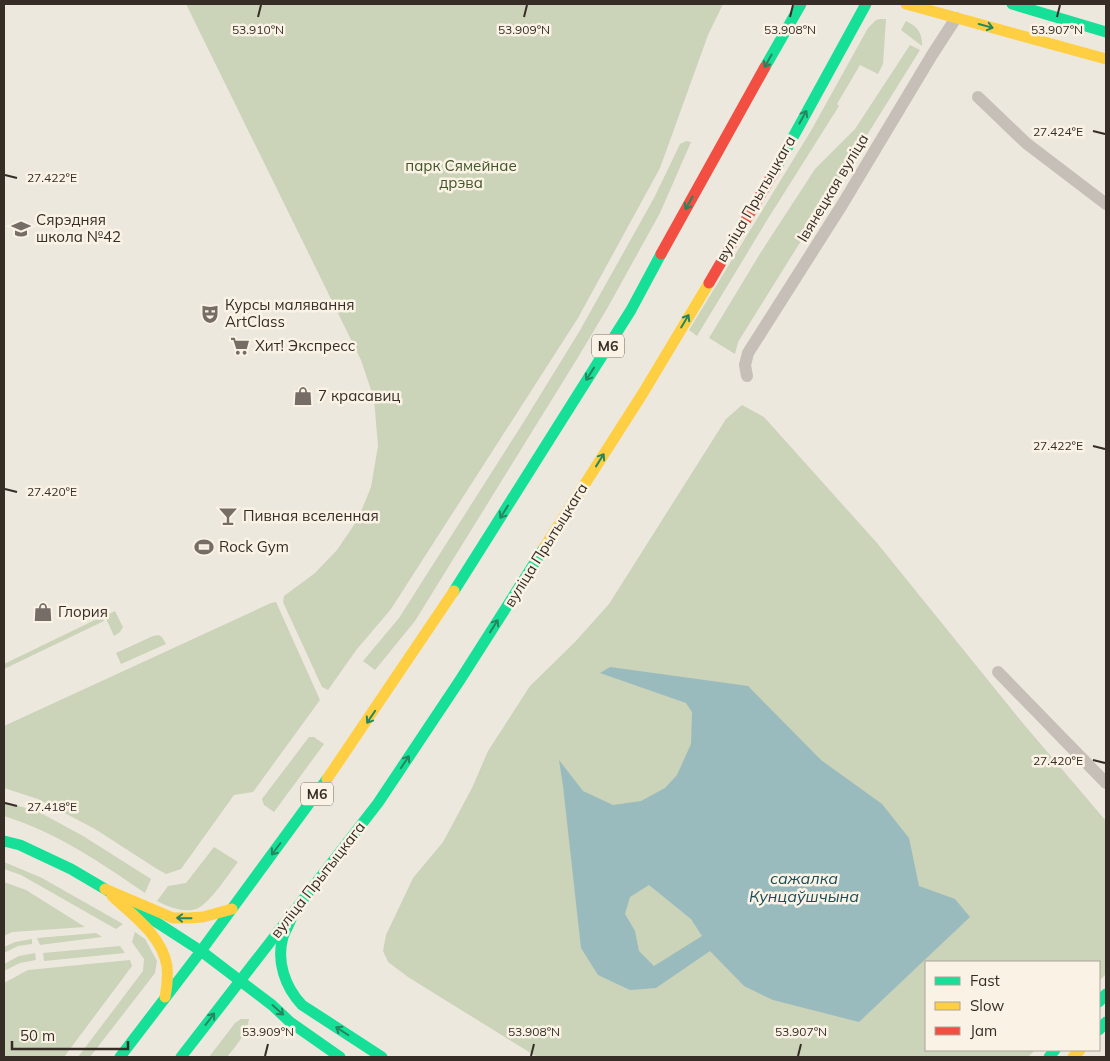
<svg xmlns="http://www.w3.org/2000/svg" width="1110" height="1061" viewBox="0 0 1110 1061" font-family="Mulish,sans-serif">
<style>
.green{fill:#cbd3b8}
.water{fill:#9abbbe;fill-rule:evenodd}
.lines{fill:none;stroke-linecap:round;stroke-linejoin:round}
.street{stroke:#c5bfb8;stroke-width:12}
.fast{stroke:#16e098;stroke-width:11}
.slow{stroke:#ffcf43;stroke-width:11}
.jam{stroke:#f24e42;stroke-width:11}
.oneway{stroke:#26865f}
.ticks{fill:none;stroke:#362d26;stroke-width:2}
.labels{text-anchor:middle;stroke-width:5;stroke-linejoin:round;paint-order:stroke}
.shield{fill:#faf3e5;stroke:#71685f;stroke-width:1}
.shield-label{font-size:14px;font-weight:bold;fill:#362d26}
.park-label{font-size:15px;fill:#405528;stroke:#faf3e5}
.street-label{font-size:15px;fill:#362d26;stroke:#faf3e5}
.poi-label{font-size:15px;fill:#362d26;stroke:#faf3e5;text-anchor:start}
.water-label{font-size:16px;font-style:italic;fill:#194e59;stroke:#faf3e5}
.ticks-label{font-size:12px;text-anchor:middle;fill:#362d26;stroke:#faf3e5;stroke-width:5;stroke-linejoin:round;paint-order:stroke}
</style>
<rect width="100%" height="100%" fill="#ede8de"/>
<!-- green -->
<g class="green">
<path d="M186 4H723L708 35 660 168 578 318 391 609 357 649 328 690 322 687 283 602 284 596 315 573 337 550 358 519 371 487 378 446 374 399 361 360Z"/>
<path d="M880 19H886L883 64 878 74 860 65 837 104 839 106 769 217 697 336 689 330 812 129 868 28 876 20Z"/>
<path d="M906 21C917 27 922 31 922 46L901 30Z"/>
<path d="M910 45 920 50 738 342 735 354 709 338 761 252 815 169 855 129Z"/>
<path d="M686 141 691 142 660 213 608 307 577 359 415 621 375 670 363 661 399 618 523 423 579 332 654 198 680 144Z"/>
<path d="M742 405 764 417 877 543 1021 721 1106 821V974L1099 981V962H926V1050H1035L1028 1057H537L408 977 388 962 383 951 386 935 413 878 443 842 472 788 488 751 530 686 575 642 609 604 726 419Z"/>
<path d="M276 602 320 700 253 792 234 795 181 869 166 874 157 869 95 829 38 799 4 788V726L271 603Z"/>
<path d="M115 611 123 627 120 632 114 636 105 616Z"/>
<path d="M101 617 104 621 4 669V664Z"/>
<path d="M158 635 162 637 166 644 121 664 116 653 153 636Z"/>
<path d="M309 737H314L324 744 274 812 264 805 262 799Z"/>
<path d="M4 802 37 811 83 836 151 879 145 893C100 862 56 832 4 816Z"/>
<path d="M214 847 238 862C229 873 209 905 196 909 183 913 169 907 157 901L168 886 186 883Z"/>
<path d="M4 862 42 878 123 924 116 929 21 875 4 869Z"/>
<path d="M4 882 26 890 85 927 12 932 4 936Z"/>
<path d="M135 932 145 939 157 961 155 973 90 1057H78L143 971 144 959 132 942Z"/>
<path d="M96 933 102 937 40 945 37 938Z"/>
<path d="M32 939V944L18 946 4 953V947L15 942Z"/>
<path d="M120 946 125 953 44 961 43 953Z"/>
<path d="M35 953 36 960 20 963 4 971V964L19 956Z"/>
<path d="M130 960 132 966 64 1057H4V983L28 970Z"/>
<path d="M241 1019H249C247 1033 236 1046 227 1057H209L235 1023Z"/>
</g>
<!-- water -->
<path class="water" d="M610 667 748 686 821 760 882 804 909 838 919 886 955 899 970 917 859 1022 773 1000 744 986 710 951 656 988 630 990 598 975 581 948 563 786 559 760 583 791 613 805 641 801 665 788 677 775 691 744 692 712 686 703 600 673ZM649 885 691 919 702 936 654 966 639 951 635 931 625 914 630 897Z"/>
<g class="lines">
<!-- street -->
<g class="street">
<path d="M978 97 1026 143 1106 204"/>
<path d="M747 376 745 365 748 353 842 205 932 55 956 18"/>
<path d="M998 672 1106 783"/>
</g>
<!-- fast -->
<g class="fast">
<path d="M1012 4 1106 32"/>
<path d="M765 67 801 4"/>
<path d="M775 170 866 4"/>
<path d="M454 591 631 310 661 254"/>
<path d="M4 841 20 845 71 869 105 889 201 951 272 1005 290 1022 340 1057"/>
<path d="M291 919C289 925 285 931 283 937 276 961 285 987 302 1005L382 1057"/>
<path d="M1099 1002 1106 994"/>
<path d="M1099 1030 1106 1022"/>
<path d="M120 1057 201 951 327 779"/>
<path d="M181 1057 378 803 460 680 544 548"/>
<path d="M1049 1057 1055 1050"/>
</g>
<!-- slow -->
<g class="slow">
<path d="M906 4 1106 59"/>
<path d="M544 548 643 393 709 283"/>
<path d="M327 779 454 591"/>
<path d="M105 889 173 918H188L203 917 232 909"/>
<path d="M112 896C133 915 162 936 167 966 168 976 167 987 165 997"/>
<path d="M1073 1057 1080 1050"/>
</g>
<!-- jam -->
<g class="jam">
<path d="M661 254 765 67"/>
<path d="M709 283 775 170"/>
</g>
</g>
<!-- one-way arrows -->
<defs><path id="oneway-shaft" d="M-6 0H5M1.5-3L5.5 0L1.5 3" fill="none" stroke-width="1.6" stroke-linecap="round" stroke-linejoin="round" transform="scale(1.25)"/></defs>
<g class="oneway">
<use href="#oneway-shaft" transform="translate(986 26) rotate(15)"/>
<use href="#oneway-shaft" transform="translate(768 61) rotate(119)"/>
<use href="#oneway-shaft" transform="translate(803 117) rotate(-61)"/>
<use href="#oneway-shaft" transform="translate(689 203) rotate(119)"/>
<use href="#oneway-shaft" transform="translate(685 321) rotate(-59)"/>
<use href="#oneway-shaft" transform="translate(590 374) rotate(122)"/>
<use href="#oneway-shaft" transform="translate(600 460) rotate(-58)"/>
<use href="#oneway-shaft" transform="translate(504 512) rotate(122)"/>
<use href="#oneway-shaft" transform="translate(494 626) rotate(-58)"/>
<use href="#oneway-shaft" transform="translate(371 717) rotate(124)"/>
<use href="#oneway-shaft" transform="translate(405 762) rotate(-56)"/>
<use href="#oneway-shaft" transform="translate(276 849) rotate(127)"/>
<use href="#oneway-shaft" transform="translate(184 918) rotate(-179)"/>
<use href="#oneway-shaft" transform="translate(278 1010) rotate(42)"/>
<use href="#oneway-shaft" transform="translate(210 1019) rotate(-53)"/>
<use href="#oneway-shaft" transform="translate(342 1031) rotate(-147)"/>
</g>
<!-- ticks -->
<path class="ticks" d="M258 17 261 5M524 17 527 5M790 17 793 5M1057 17 1060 5M1093 131 1105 134M5 175 17 178M1093 446 1105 449M5 489 17 492M1093 760 1105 763M5 803 17 806M265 1056 268 1044M531 1056 534 1044M798 1056 801 1044"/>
<!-- icons -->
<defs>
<g id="school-bare" transform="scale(1.5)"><path d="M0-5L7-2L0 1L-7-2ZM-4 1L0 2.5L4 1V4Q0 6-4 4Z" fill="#766e66" stroke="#faf3e5" stroke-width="2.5" paint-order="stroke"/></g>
<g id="theatre-bare" transform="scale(1.5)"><path d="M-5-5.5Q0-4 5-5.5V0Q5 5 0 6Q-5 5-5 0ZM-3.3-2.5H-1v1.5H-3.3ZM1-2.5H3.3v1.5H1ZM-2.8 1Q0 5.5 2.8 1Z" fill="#766e66" stroke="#faf3e5" stroke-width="2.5" paint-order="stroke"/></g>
<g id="supermarket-bare" transform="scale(1.5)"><path d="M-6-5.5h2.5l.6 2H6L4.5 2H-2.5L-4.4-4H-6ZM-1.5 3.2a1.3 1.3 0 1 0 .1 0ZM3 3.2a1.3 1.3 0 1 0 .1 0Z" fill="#766e66" stroke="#faf3e5" stroke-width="2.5" paint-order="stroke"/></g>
<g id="shop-bare" transform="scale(1.5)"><path d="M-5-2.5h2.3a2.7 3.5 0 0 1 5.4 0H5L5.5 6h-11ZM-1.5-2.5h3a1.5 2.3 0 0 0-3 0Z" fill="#766e66" stroke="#faf3e5" stroke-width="2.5" paint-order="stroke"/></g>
<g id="bar-bare" transform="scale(1.5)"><path d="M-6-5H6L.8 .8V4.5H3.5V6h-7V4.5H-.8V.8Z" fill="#766e66" stroke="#faf3e5" stroke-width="2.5" paint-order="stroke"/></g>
<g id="stadium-bare" transform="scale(1.5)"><path d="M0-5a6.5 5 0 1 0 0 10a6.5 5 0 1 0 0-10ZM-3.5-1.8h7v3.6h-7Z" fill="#766e66" stroke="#faf3e5" stroke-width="2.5" paint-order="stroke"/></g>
</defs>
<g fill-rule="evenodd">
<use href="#school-bare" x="21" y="229"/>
<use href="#theatre-bare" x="210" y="314"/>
<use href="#supermarket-bare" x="240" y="346"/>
<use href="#shop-bare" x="303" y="396"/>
<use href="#bar-bare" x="228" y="516"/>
<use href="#stadium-bare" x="204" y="547"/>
<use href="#shop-bare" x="43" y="612"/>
</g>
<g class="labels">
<!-- shield labels -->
<g class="shield">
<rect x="592" y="334.5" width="32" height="23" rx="4"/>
<rect x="301" y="782.5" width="32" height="23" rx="4"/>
</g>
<g class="shield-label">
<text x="608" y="351">М6</text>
<text x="317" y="799">М6</text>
</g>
<!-- park labels -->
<g class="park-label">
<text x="461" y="171">парк Сямейнае<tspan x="461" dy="17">дрэва</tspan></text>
</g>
<!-- street labels -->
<g class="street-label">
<text transform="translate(833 188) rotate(-59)" y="5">Івянецкая вуліца</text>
<text transform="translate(756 199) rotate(-60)" y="5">вуліца Прытыцкага</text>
<text transform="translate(546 545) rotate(-58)" y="5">вуліца Прытыцкага</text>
<text transform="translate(318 880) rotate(-52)" y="5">вуліца Прытыцкага</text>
</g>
<!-- poi labels -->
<g class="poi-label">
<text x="36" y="225">Сярэдняя<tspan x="36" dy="17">школа №42</tspan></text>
<text x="225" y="310">Курсы малявання<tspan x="225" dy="17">ArtClass</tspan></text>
<text x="255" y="351">Хит! Экспресс</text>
<text x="318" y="401">7 красавиц</text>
<text x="243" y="521">Пивная вселенная</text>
<text x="219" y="552">Rock Gym</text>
<text x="58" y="617">Глория</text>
</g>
<!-- water labels -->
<g class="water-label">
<text x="804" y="884">сажалка<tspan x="804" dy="18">Кунцаўшчына</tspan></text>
</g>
</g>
<g class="ticks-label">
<text x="258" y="34">53.910°N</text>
<text x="524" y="34">53.909°N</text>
<text x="790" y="34">53.908°N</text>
<text x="1057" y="34">53.907°N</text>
<text x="1058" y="136">27.424°E</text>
<text x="52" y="182">27.422°E</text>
<text x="1058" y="450">27.422°E</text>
<text x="52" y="496">27.420°E</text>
<text x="1058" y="765">27.420°E</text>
<text x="52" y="811">27.418°E</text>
<text x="268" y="1036">53.909°N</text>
<text x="534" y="1036">53.908°N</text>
<text x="801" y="1036">53.907°N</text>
</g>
<!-- border -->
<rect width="1110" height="1061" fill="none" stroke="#362d26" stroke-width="10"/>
<!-- legend -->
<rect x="925" y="961" width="175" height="90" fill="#faf3e5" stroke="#aca499"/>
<rect x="935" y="977" width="25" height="8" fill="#16e098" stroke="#aca499"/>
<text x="970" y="986" font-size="15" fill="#362d26">Fast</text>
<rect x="935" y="1002" width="25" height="8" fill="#ffcf43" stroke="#aca499"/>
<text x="970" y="1011" font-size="15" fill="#362d26">Slow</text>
<rect x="935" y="1027" width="25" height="8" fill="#f24e42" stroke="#aca499"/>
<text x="970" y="1036" font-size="15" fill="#362d26">Jam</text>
<!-- scale -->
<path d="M12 1041v8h116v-8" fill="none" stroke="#362d26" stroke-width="2.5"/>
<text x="20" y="1041" font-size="15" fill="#362d26" stroke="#faf3e5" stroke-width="4" paint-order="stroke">50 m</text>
</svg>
